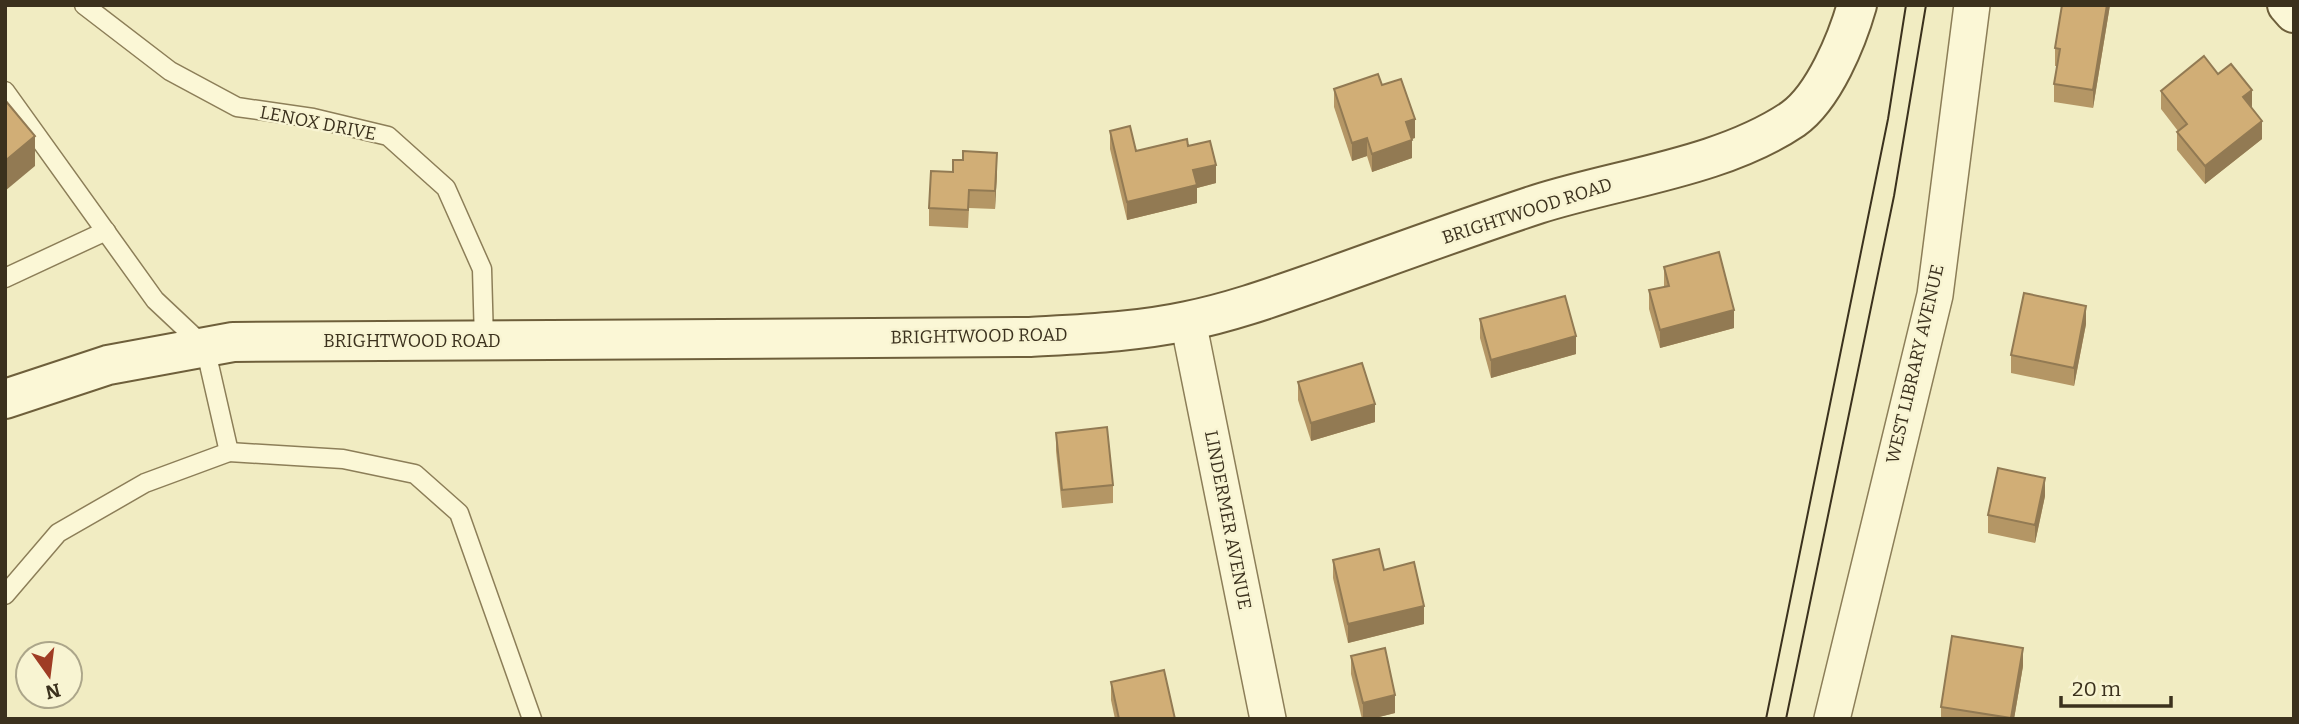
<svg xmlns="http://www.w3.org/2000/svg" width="2299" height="724" viewBox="0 0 2299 724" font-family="Bitter,serif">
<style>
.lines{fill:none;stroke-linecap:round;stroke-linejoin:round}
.lane-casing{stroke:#8c7e58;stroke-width:21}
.street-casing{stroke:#8c7e58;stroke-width:38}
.secondary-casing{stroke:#6e5f3b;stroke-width:42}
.lane{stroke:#fbf7d6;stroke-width:18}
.street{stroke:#fbf7d6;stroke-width:35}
.secondary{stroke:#fbf7d6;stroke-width:38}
.tram{stroke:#3b311d;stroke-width:2}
.wall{fill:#b49665}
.shaded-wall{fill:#927a53}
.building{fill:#d1ae76;stroke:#927a53;stroke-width:2}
.labels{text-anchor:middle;stroke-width:5;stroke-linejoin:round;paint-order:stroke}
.street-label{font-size:18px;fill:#3b311d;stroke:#f8f4d2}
</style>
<rect width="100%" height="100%" fill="#f1ecc2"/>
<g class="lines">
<!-- lane casing -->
<g class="lane-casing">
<g id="lane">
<path d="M84 5 170 71 237 107 313 118 388 136 446 188 482 269 484 341"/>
<path d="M5 91 155 300 205 347 229 452 145 483 58 533 5 595"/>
<path d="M5 278 106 231"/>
<path d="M229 452 343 459 415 474 459 513 532 719"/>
</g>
</g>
<!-- street casing -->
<g class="street-casing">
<g id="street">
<path d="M1188 321 1268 719"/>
<path d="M1832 719 1935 295 1972 5"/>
</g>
</g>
<!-- secondary casing -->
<g class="secondary-casing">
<g id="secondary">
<path d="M2287 5 2294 13"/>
<path d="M5 399 108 365 233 342 1030 337C1082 334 1136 332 1187 321 1232 312 1276 296 1319 281 1392 255 1465 228 1538 204 1620 178 1722 167 1793 119 1824 97 1847 40 1857 5"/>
</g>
</g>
<!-- lane -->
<use href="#lane" class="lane"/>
<!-- street -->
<use href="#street" class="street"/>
<!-- secondary -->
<use href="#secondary" class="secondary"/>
<!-- tram -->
<g class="tram">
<path d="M1766 719 1888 119 1906 5"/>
<path d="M1786 719 1894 196 1926 5"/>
</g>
</g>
<!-- wall -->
<g class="wall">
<path d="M2062 5H2110L2093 108 2054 102V84L2057 66H2055V48Z"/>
<path d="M2218 74 2252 108 2262 139 2205 184 2177 150V132L2178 131 2161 109V91Z"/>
<path d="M1382 85 1415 138 1412 139V158L1372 172 1367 156 1352 161 1334 107V89Z"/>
<path d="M1110 131 1136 151 1188 146 1216 183 1197 188V203L1127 220 1110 149Z"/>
<path d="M997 171 995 209 969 208 968 228 929 226V208L953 172Z"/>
<path d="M1664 267 1734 328 1660 348 1649 309V290L1664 287Z"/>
<path d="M1480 319 1576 354 1491 378 1480 338Z"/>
<path d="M2086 324 2074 386 2011 373V355Z"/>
<path d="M1298 382 1375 422 1311 441 1298 400Z"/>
<path d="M1056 433 1113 485V503L1062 508 1056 451Z"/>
<path d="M2045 496 2035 543 1988 533V515Z"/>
<path d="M1333 560 1384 570 1424 624 1348 643 1333 578Z"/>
<path d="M1351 656 1395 713 1371 719H1362L1351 674Z"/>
<path d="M2023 666 2014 719H1941V707Z"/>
<path d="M1111 682 1175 719H1115L1111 700Z"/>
</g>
<!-- shaded-wall -->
<g class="shaded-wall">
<path d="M2107 5H2110L2093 108V90Z"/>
<path d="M2252 90V108L2243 97Z"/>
<path d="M1415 119V138L1406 140V122Z"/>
<path d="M2262 121V139L2205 184V166Z"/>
<path d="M35 136V166L5 191V161Z"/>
<path d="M1367 138V156L1352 161V143Z"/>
<path d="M1412 140V158L1372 172V154Z"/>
<path d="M997 153V171L995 209V191Z"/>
<path d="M1216 165V183L1197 188V203L1127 220V202L1193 170Z"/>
<path d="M2086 306V324L2074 386V368Z"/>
<path d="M1734 310V328L1660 348V330Z"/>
<path d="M1576 336V354L1491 378V360Z"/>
<path d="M1375 404V422L1311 441V423Z"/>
<path d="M2045 478V496L2035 543V525Z"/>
<path d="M1424 606V624L1348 643V624Z"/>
<path d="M2023 648V666L2014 719H2011Z"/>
<path d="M1395 695V713L1371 719H1363V703Z"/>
</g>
<!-- building -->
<g class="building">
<path d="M2062 5H2107L2093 90 2054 84 2060 49 2055 48Z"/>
<path d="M2204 56 2218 74 2231 64 2252 90 2243 97 2262 121 2205 166 2177 132 2187 124 2161 91Z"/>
<path d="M1378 74 1382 85 1401 79 1415 119 1406 122 1412 140 1372 154 1367 138 1352 143 1334 89Z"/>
<path d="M5 100 35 136 5 161Z"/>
<path d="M1130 126 1136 151 1187 139 1188 146 1210 141 1216 165 1193 170 1197 185 1127 202 1110 131Z"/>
<path d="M963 151 997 153 995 191 969 190 968 210 929 208 931 171 953 172V160H963Z"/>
<path d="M1719 252 1734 310 1660 330 1649 290 1669 286 1664 267Z"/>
<path d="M2024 293 2086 306 2074 368 2011 355Z"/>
<path d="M1565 296 1576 336 1491 360 1480 319Z"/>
<path d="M1362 363 1375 404 1311 423 1298 382Z"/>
<path d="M1107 427 1113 485 1062 490 1056 433Z"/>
<path d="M1998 468 2045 478 2035 525 1988 515Z"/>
<path d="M1379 549 1384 570 1414 562 1424 606 1348 624 1333 560Z"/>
<path d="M1952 636 2023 648 2011 718 1941 707Z"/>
<path d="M1385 648 1395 695 1363 703 1351 656Z"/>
<path d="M1164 670 1175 719H1119L1111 682Z"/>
</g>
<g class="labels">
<!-- street labels -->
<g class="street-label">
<text transform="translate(318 123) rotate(11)" y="6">LENOX DRIVE</text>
<text transform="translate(1527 211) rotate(-18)" y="6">BRIGHTWOOD ROAD</text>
<text transform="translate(979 336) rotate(-1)" y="6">BRIGHTWOOD ROAD</text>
<text x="412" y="347">BRIGHTWOOD ROAD</text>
<text transform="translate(1915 364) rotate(-77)" y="6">WEST LIBRARY AVENUE</text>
<text transform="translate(1228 520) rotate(79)" y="6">LINDERMER AVENUE</text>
</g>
</g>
<!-- border -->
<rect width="2299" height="724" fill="none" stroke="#3b311d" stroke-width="14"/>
<!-- north arrow -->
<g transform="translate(49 675) rotate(166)"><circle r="33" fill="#f8f4d2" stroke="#aca68a" stroke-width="2"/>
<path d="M0-5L12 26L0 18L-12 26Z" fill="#9f3c24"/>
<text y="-10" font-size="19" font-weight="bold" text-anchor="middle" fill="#3b311d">N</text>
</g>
<!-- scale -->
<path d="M2061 696v10h110v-10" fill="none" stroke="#3b311d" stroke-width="3.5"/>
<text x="2072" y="696" font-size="21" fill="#3b311d" stroke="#f8f4d2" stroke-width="5" paint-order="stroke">20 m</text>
</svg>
